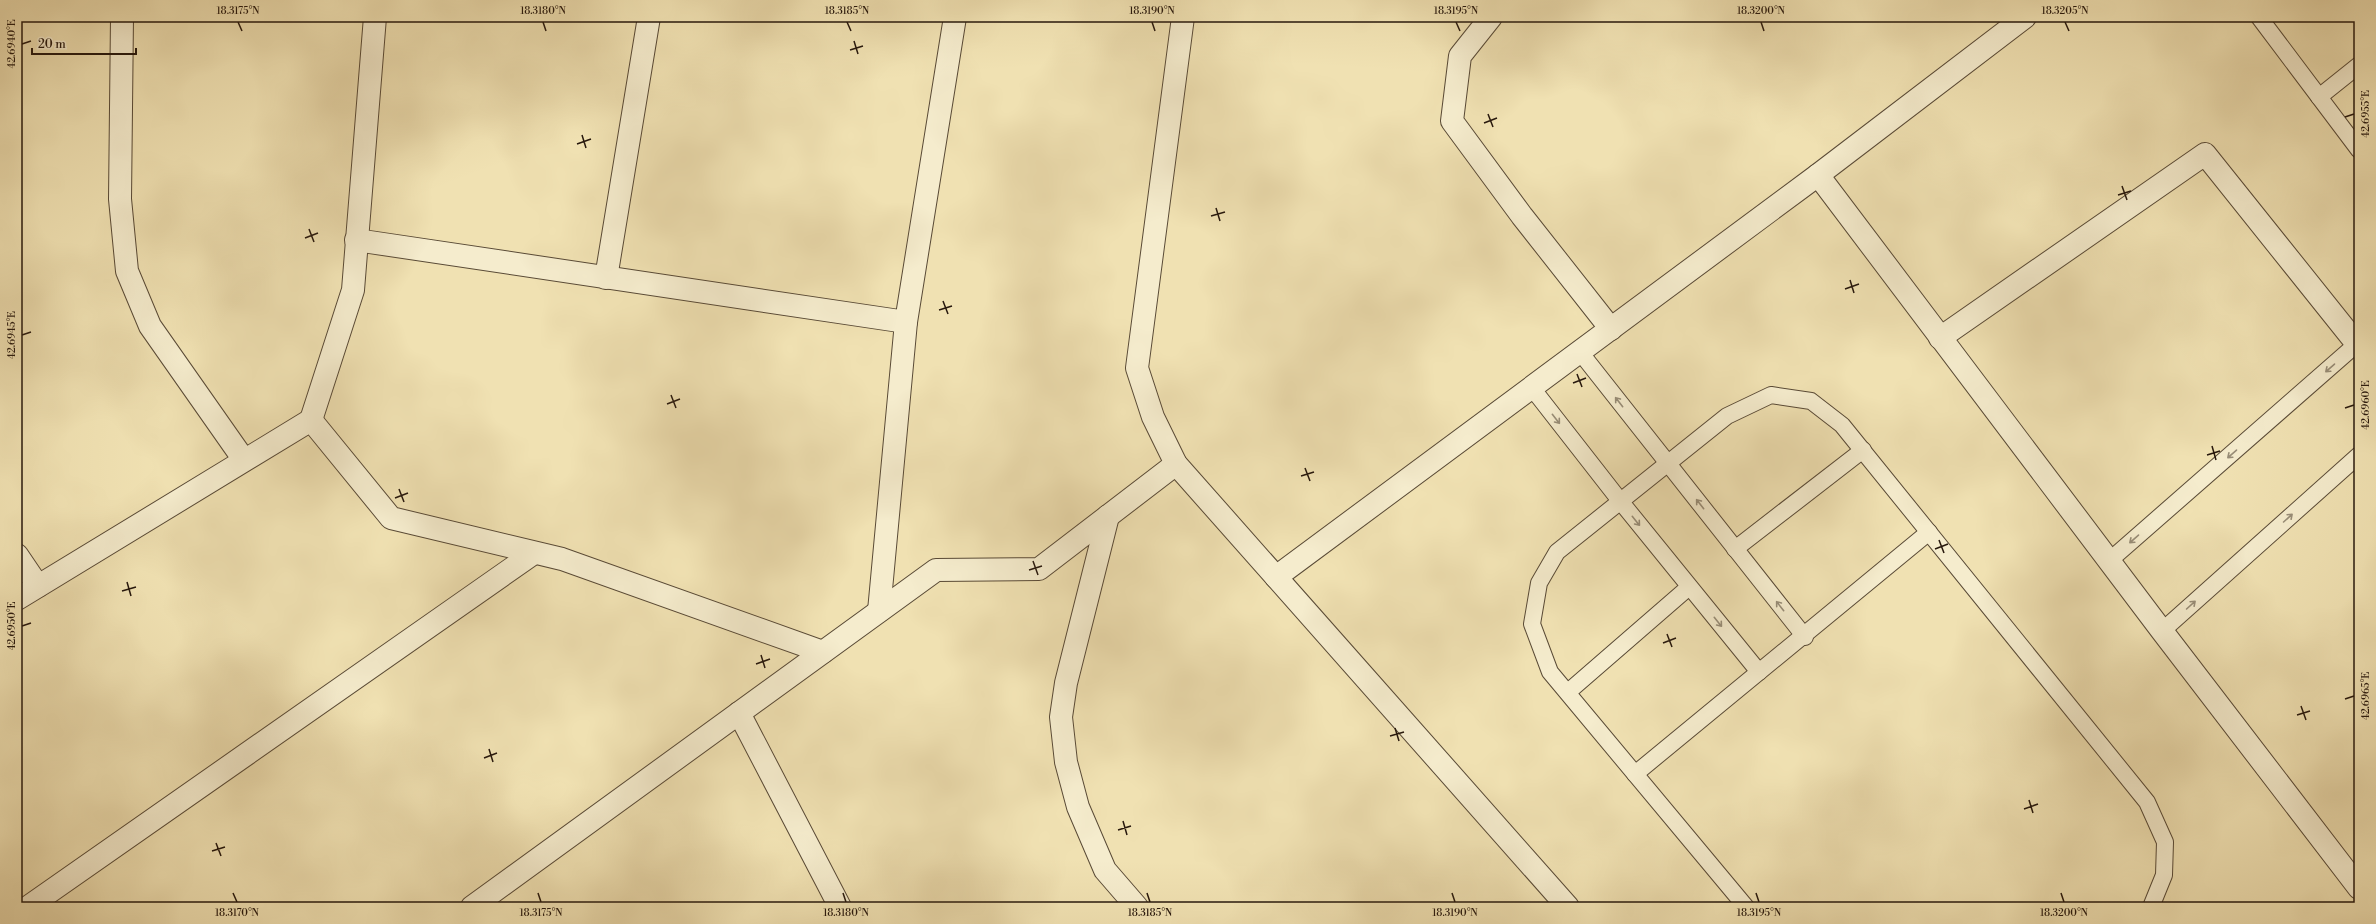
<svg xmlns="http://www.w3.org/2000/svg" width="2376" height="924" viewBox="0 0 2376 924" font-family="'Libre Bodoni',serif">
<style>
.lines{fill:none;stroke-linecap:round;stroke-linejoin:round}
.lane-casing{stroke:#594a36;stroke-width:18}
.street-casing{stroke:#594a36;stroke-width:24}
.lane{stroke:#f5eccd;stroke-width:16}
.street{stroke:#f5eccd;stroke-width:22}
.oneway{stroke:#988d77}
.ticks{fill:none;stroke:#27180d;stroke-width:1.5}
.neatline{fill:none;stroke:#27180d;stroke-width:1.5}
.ticks-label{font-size:10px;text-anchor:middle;fill:#27180d}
</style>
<rect width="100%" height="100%" fill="#f0e1b2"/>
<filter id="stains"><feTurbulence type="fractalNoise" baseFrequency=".005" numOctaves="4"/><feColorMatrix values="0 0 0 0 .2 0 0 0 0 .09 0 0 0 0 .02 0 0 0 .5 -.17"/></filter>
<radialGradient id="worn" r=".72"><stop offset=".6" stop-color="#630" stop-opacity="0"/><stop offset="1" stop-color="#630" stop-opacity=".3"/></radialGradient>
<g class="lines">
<!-- lane casing -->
<g class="lane-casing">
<g id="lane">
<path d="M2259 17 2359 150"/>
<path d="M2319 97 2359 65"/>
<path d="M1580 352 1805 637"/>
<path d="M1532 388 1621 502 1759 672"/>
<path d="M1735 549 1863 450"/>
<path d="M2109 561 2359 342"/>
<path d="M2162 631 2359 455"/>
<path d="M1568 692 1689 587"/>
<path d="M1635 774 1929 532"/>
<path d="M1746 907 1550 672 1532 624 1539 583 1557 552 1727 416 1771 395 1811 401 1842 425 2147 802 2165 842 2164 875 2151 907"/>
</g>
</g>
<!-- street casing -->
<g class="street-casing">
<g id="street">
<path d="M122 17 120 199 127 271 150 326 244 460"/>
<path d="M1183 17 1137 368 1153 417 1176 464 1568 907"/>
<path d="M1491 17 1460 56 1452 121 1522 216 1611 329"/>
<path d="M1818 175 2162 631 2359 888"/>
<path d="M356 240 906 322"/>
<path d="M606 278 649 17"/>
<path d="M1940 338 2205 154 2357 344"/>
<path d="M311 420 353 290 375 17"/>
<path d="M1108 516 1066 683 1061 717 1066 762 1078 807 1105 870 1137 907"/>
<path d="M17 555 38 586"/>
<path d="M1276 577 1818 175 2025 17"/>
<path d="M17 599 311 420 391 518 562 559 823 652"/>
<path d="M879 611 906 322 955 17"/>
<path d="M739 713 840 907"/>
<path d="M28 907 534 553"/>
<path d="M472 907 936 570 1039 569 1176 464"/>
</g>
</g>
<!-- lane -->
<use href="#lane" class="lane"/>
<!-- street -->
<use href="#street" class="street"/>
</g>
<!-- one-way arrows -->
<defs><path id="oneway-shaft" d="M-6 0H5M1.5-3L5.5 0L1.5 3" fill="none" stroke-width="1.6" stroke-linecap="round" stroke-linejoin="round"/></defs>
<g class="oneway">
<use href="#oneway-shaft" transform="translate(2330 368) rotate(139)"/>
<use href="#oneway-shaft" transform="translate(1619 402) rotate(-128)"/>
<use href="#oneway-shaft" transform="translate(1556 419) rotate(52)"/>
<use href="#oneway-shaft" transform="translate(2232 454) rotate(139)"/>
<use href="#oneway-shaft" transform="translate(1700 504) rotate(-128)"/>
<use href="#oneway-shaft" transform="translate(2288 518) rotate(-42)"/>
<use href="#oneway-shaft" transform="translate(1636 521) rotate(51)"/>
<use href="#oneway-shaft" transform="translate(2134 539) rotate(139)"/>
<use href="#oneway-shaft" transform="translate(2191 605) rotate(-42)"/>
<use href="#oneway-shaft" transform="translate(1780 606) rotate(-128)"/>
<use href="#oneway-shaft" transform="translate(1718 622) rotate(51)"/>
</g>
<!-- ticks -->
<path class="ticks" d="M238 22 242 31M543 22 546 31M847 22 851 31M1152 22 1155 31M1456 22 1460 31M1761 22 1764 31M2065 22 2069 31M854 41 858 54M22 44 31 41M850 50 863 46M1488 114 1493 127M2345 117 2354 114M1484 123 1497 118M582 135 586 148M577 144 591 139M2122 186 2127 200M2118 195 2131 191M1216 208 1220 221M1211 216 1225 212M309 229 314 242M305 238 318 233M1850 280 1854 293M1845 289 1859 284M943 301 948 314M939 310 952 306M22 335 31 332M1577 374 1582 387M1573 383 1586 378M671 395 676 408M667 404 680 399M2345 408 2354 405M2212 446 2216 460M2207 455 2220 451M1305 468 1310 481M1301 476 1314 472M399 489 404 502M395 498 408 493M1939 540 1944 553M1935 549 1948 544M1033 561 1038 575M1029 570 1042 566M127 582 131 596M122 591 136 587M22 626 31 623M1667 634 1672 647M1663 643 1676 638M761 655 765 668M756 664 770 659M2345 699 2354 696M2301 706 2306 720M2297 715 2310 711M1395 728 1399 741M1390 736 1404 732M489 749 493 762M484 758 497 753M2029 800 2033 813M2024 809 2038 804M1123 821 1127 835M1118 830 1131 826M216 843 221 856M212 851 225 847M233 893 237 902M538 893 541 902M843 893 846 902M1147 893 1150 902M1452 893 1455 902M1756 893 1759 902M2061 893 2064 902"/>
<!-- margin -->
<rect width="2376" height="924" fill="none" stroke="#f0e1b2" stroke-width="44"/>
<!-- scale -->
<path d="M32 48v6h104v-6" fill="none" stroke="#27180d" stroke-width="2"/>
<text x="38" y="48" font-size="12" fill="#27180d" stroke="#f5eccd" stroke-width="3" paint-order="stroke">20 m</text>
<rect x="22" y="22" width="2332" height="880" class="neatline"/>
<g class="ticks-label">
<text x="238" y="14">18.3175°N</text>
<text x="543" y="14">18.3180°N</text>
<text x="847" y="14">18.3185°N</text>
<text x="1152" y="14">18.3190°N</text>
<text x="1456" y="14">18.3195°N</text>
<text x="1761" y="14">18.3200°N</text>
<text x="2065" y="14">18.3205°N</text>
<text transform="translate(11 44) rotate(-90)" y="4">42.6940°E</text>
<text transform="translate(2365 114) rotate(-90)" y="4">42.6955°E</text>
<text transform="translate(11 335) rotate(-90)" y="4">42.6945°E</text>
<text transform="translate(2365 405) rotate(-90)" y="4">42.6960°E</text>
<text transform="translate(11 626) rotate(-90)" y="4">42.6950°E</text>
<text transform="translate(2365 696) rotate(-90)" y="4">42.6965°E</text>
<text x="237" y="916">18.3170°N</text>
<text x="541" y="916">18.3175°N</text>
<text x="846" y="916">18.3180°N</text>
<text x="1150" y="916">18.3185°N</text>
<text x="1455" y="916">18.3190°N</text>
<text x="1759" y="916">18.3195°N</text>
<text x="2064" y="916">18.3200°N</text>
</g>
<rect width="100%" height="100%" filter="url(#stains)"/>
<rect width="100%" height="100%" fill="url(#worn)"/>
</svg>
